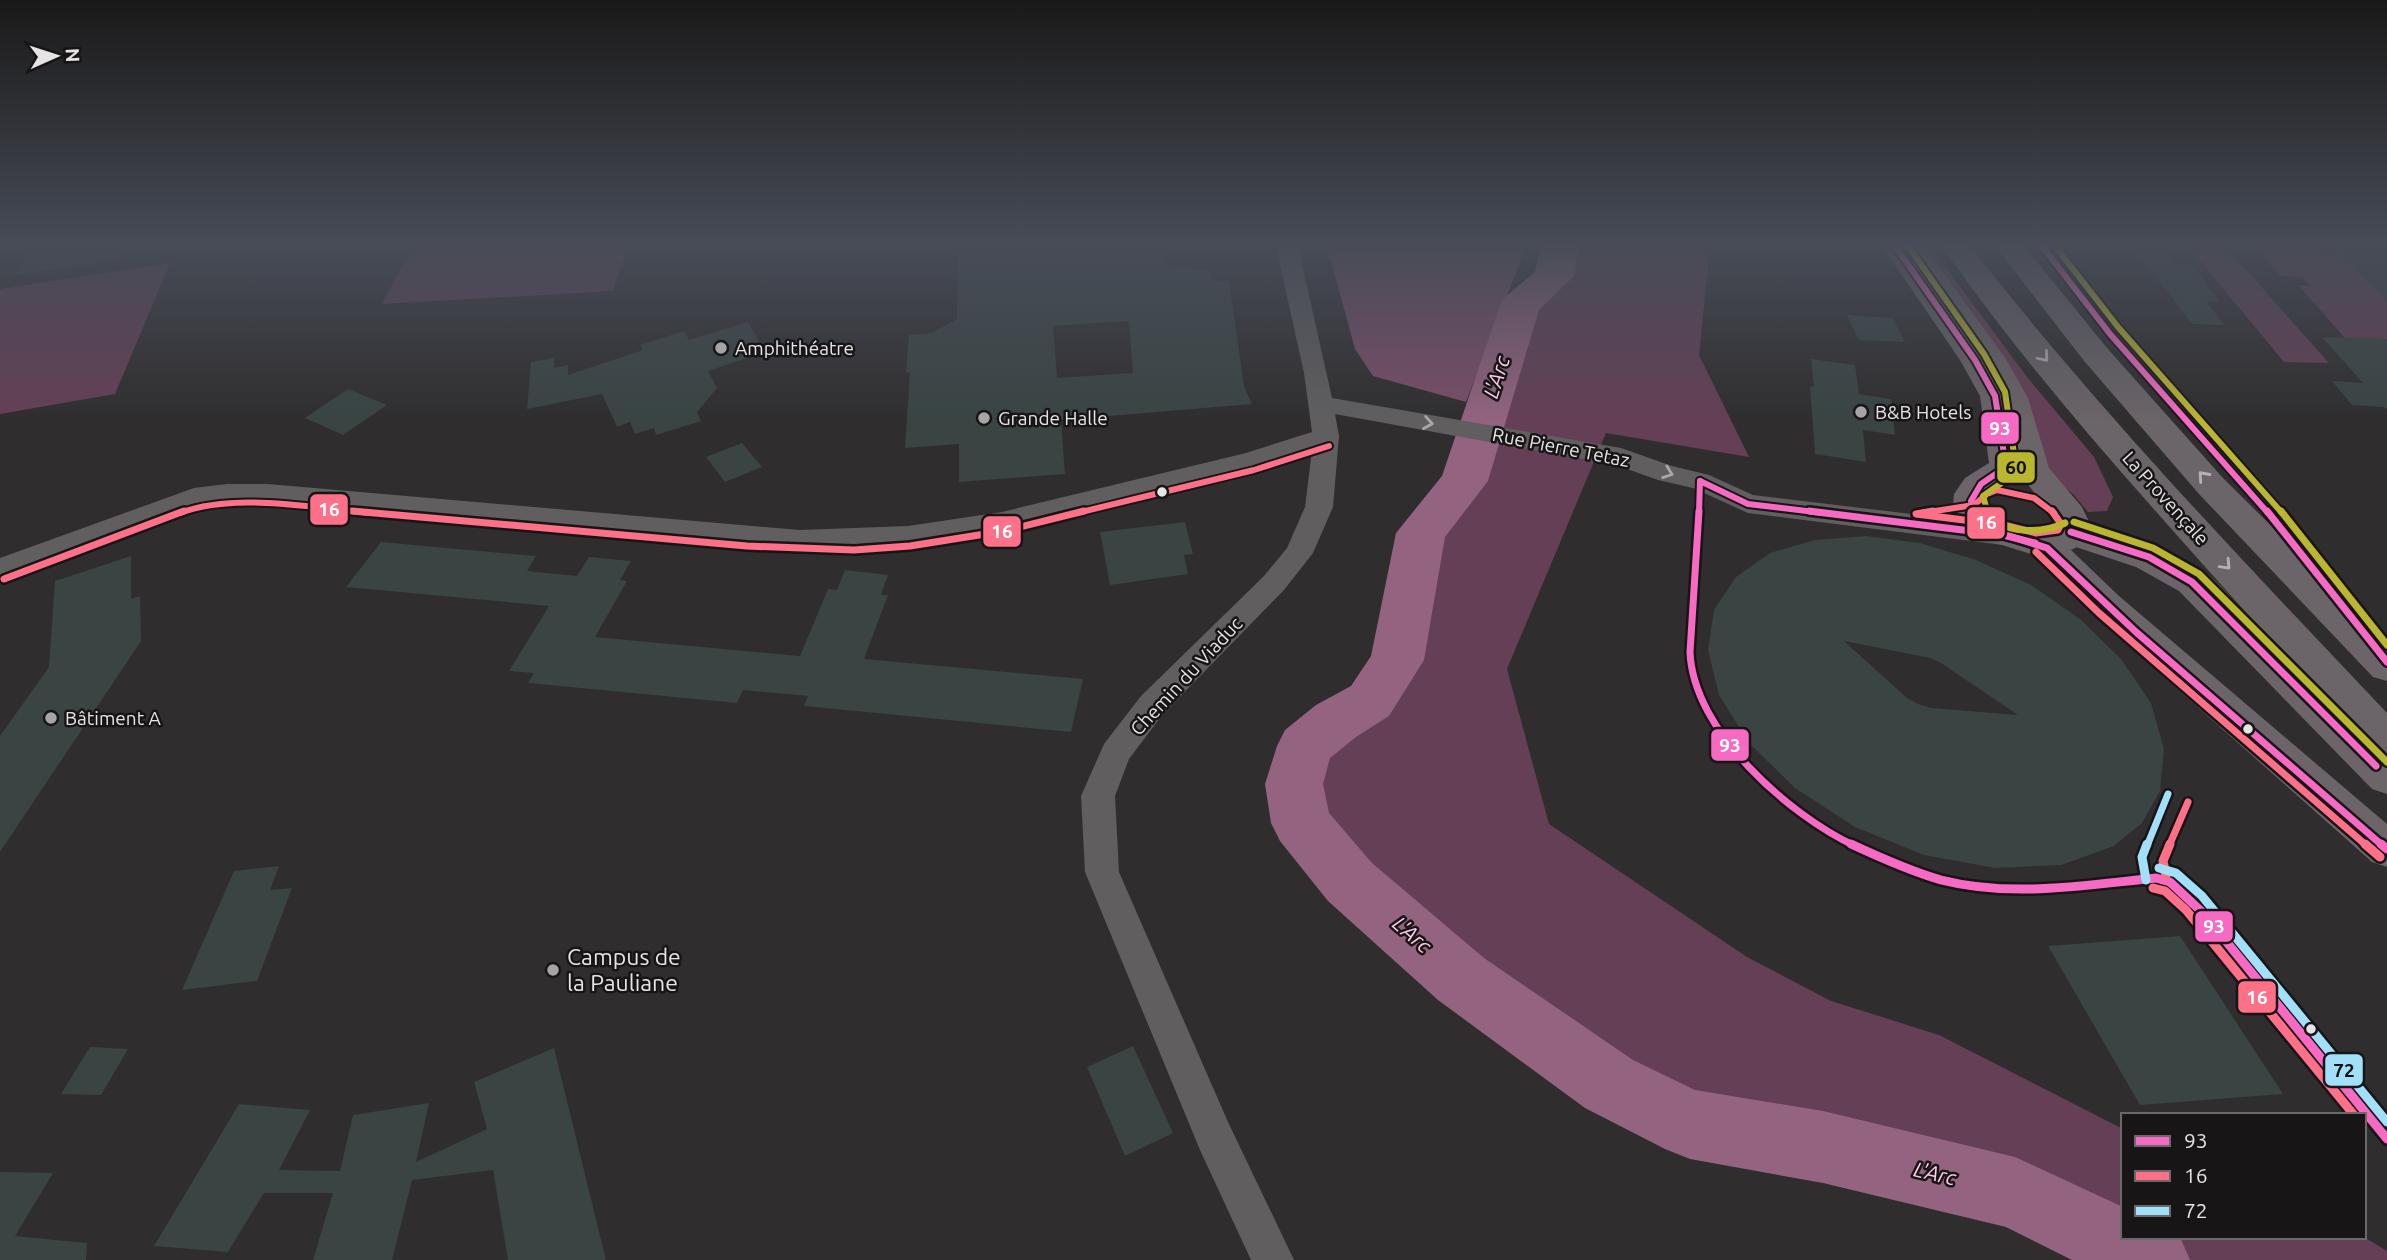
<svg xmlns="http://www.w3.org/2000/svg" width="2387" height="1260" viewBox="0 0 2387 1260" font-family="Ubuntu,sans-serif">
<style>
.green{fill:#653f55}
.forest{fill:#7c4e69}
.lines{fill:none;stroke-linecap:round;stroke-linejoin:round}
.river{fill:#94637f;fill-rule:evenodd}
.building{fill:#394443;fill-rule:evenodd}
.minor{fill:#605e5f;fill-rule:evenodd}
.major{fill:#6b6468;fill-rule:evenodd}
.highway{fill:#6b6469;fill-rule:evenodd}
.bus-1-far2-casing{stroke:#171516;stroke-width:10}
.bus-1-far1-casing{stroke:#171516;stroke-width:12}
.bus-1-casing{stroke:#171516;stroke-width:14}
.bus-2-far2-casing{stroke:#171516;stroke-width:10}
.bus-2-far1-casing{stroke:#171516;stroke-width:12}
.bus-2-casing{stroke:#171516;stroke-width:14}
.bus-3-far1-casing{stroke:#171516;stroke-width:12}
.bus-3-casing{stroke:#171516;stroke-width:14}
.bus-4-far1-casing{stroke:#171516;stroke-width:10}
.bus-4-casing{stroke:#171516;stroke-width:12}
.bus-1-far2{stroke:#f66ac4;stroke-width:6}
.bus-1-far1{stroke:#f66ac4;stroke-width:7}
.bus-1{stroke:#f66ac4;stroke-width:9}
.bus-2-far2{stroke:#fd7088;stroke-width:6}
.bus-2-far1{stroke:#fd7088;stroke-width:7}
.bus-2{stroke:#fd7088;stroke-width:9}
.bus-3-far1{stroke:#a2dff9;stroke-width:7}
.bus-3{stroke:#a2dff9;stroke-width:9}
.bus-4-far1{stroke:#bab62f;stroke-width:6}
.bus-4{stroke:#bab62f;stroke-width:7}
.oneway{stroke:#b5b1b3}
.oneway2{stroke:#aaa8a9}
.poi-dot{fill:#a7a4a5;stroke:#171516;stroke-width:2.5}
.bus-dot{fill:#e7e4e5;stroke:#171516;stroke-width:2.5}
.labels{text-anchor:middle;stroke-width:5;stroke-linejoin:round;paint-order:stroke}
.poi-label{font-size:19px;fill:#e7e4e5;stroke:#171516;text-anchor:start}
.street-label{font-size:19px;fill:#e7e4e5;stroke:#171516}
.water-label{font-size:21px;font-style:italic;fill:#fecce8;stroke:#171516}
.near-poi-label{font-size:23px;fill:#e7e4e5;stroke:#171516;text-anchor:start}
.line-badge{stroke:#171516;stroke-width:2.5}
.badge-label{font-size:19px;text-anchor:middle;font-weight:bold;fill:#fff}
.pale-badge-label{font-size:19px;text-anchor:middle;font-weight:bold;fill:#111}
</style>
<rect width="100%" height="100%" fill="#2f2d2e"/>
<!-- green -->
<g class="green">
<path d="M413 246H628L613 291 382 304Z"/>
<path d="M1558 246H1710L1699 355 1749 457 1606 433 1507 669 1549 824 1747 957 1831 1001 1939 1035 2123 1129V1237H2364L2387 1251V1260H2151L2015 1193 1690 1124 1609 1084 1461 979 1350 882 1301 823 1294 784 1305 746 1336 721 1370 701 1397 660 1422 532 1464 481 1520 305 1554 276Z"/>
<path d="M1917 246H1930L2027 377 2094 457 2113 497 2107 511 2088 512 2074 495 2054 479 2005 371Z"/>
<path d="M2188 246H2225L2329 363 2284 362Z"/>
<path d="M2254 246 2387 254 2355 268 2387 301V342L2384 339 2345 338 2298 285 2310 286 2302 277 2280 276Z"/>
<path d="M170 263 115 394 0 414V289Z"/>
</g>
<!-- forest -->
<path class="forest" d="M1327 246H1526L1466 402 1373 376 1355 349Z"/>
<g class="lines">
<!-- river -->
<path class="river" d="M1541 246H1579L1574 276 1539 310 1488 481 1445 537 1424 660 1389 716 1356 737 1330 758 1323 784 1329 813 1372 863 1484 958 1633 1060 1695 1090 1823 1111 2015 1157 2123 1207V1237H2180L2190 1260H2072L2006 1227 1823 1183 1690 1159 1665 1149 1585 1108 1438 1000 1328 901 1280 841 1271 823 1265 784 1277 746 1285 730 1316 705 1351 686 1371 656 1396 533 1442 476 1500 305 1506 296 1535 272Z"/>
</g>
<!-- building -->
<g class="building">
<path d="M35 246H116L117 260 15 275Z"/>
<path d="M958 246H1164L1166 267 1193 266V270H1210L1212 281H1229L1244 386 1252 404 1061 420 1065 474 959 482V444L905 448 910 372 906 373 909 335 932 333 957 319ZM1129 321 1133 373 1057 378 1053 326Z"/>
<path d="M2132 246H2161L2176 264 2192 265 2220 302 2206 301 2224 325 2192 324Z"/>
<path d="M2334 246H2387V301Z"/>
<path d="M1847 315 1893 318 1905 342 1859 340Z"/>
<path d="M748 322 765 352 708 371 717 388 697 412 701 421 656 435 654 428 635 434 630 422 617 427 602 394 527 409 531 362 554 358V368L568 365V375L643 350 640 345 684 331 689 340Z"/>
<path d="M2322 337 2387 339V410L2384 407 2352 405 2332 381 2363 383Z"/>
<path d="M1811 359 1855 365 1859 394 1891 399 1895 435 1863 430 1866 462 1815 454 1810 386 1814 387Z"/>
<path d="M348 389 387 405 343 435 305 418Z"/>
<path d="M742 443 762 467 725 482 706 457Z"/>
<path d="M1185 522 1193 554 1184 555 1188 574 1110 585 1100 532Z"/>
<path d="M1866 536 1920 543 1976 560 2031 585 2080 619 2121 659 2151 703 2164 749 2160 791 2142 823 2114 846 2061 865 1995 868 1924 855 1855 827 1795 788 1749 743 1719 695 1708 650 1714 610 1736 577 1770 553 1815 540ZM1844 641 1930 658 1941 663 2018 715 1931 708 1918 704 1907 698Z"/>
<path d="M381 542 536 556 527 571 577 576 589 557 631 561 620 580 627 581 595 637 800 656 828 589 837 590 845 570 888 575 881 595H888L864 659 1083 679 1071 732 804 706 808 696 743 690 737 703 528 683 534 673 509 671 549 606 346 587Z"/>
<path d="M131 556V599L140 596 141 641 0 852V736L49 667 55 581Z"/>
<path d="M279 866 270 890 292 888 257 981 182 990 234 871Z"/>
<path d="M2180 936 2283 1094 2140 1105 2048 946Z"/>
<path d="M1133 1046 1173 1133 1125 1156 1087 1067Z"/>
<path d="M90 1047 128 1049 101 1095 61 1094Z"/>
<path d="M554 1048 606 1260H508L493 1170 412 1180 392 1260H313L333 1193H264L228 1252 154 1246 239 1104 310 1110 279 1170 340 1171 353 1115 429 1103 416 1162 487 1129 474 1082Z"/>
<path d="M0 1172 53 1173 15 1236 87 1243 86 1260H0Z"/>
</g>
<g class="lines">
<!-- minor -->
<path class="minor" d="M1276 246H1298L1332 398 1621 448 1672 466 1709 475 1753 495 2003 525 2013 528 2017 535 2013 542 2003 545 1748 513 1693 488 1658 480 1616 465 1335 414 1339 436 1333 507 1313 553 1284 590 1163 714 1129 759 1115 796 1119 872 1228 1122 1294 1260H1251L1200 1150 1085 872 1081 796 1104 744 1141 696 1264 576 1287 548 1305 507 1312 450 1252 469 1002 530 908 546 853 550 748 546 268 502 198 506 0 579V558L194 488 227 484H268L800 530 908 526 1002 512 1246 453 1312 432 1304 373Z"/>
<!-- major -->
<path class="major" d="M1882 246H1924L2006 359 2028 398 2049 468 2082 507 2090 524 2077 547 2071 550 2119 596 2387 824V867L2372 862 2093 614 2034 555 1983 539 1963 523 1953 505 1954 494 1965 478 1989 463 1980 396 1960 360ZM2019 473 2054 518 2056 524 2052 531 2020 528 1989 509 1988 495Z"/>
<!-- highway -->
<g class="highway">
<path d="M1942 246H1970C2099 411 2243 561 2387 713V794L2372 789 2179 591 2136 567 2058 541 2053 532 2058 523C2088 515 2179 552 2205 572 2221 585 2236 603 2251 618 2144 498 2033 378 1942 246Z"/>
<path d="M1995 246H2024L2107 348 2223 478 2387 641V681L2373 677 2199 494 2085 362Z"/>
</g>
<!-- bus-1-far2 casing -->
<g class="bus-1-far2-casing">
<g id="bus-1-far2">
<path d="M1895 246 1975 360 1995 396 2006 467 1981 484 1971 501 1975 513"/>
<path d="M2042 246 2110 334 2268 513"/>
<path d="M1700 481 1748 504 1823 513"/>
<path d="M1699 513 1700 481"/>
</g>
</g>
<!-- bus-1-far1 casing -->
<g class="bus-1-far1-casing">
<g id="bus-1-far1">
<path d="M1699 511 1690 652C1693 731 1789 815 1855 846"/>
<path d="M1809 511 2003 535 2035 543"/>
<path d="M1975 511 1993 531 2047 548 2136 632 2383 846"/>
<path d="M2267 511 2387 662"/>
<path d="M2071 532 2149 557 2192 582 2376 766"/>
</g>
</g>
<!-- bus-1 casing -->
<g class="bus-1-casing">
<g id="bus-1">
<path d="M1851 844C1881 858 1910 871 1941 880 2012 898 2085 885 2156 878L2170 882 2203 913 2387 1139"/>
<path d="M2381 844 2387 849"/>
</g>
</g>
<!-- bus-2-far2 casing -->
<g class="bus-2-far2-casing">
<g id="bus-2-far2">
<path d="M180 513C235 492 313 508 372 513"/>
<path d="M1077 513 1254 470 1329 446"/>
<path d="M1922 513 1974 505 1987 494 1997 490 2034 498 2054 513"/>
</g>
</g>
<!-- bus-2-far1 casing -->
<g class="bus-2-far1-casing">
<g id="bus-2-far1">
<path d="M352 511 747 546 854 550 910 546 1004 531 1084 511"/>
<path d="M1933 511 1916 514 2004 525 2036 533 2058 530 2061 524 2052 511"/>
<path d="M2036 552 2099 613 2367 846"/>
<path d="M4 579 184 511"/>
<path d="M2169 846 2188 802"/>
</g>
</g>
<!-- bus-2 casing -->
<g class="bus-2-casing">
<g id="bus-2">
<path d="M2365 844 2380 857"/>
<path d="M2166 876 2163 861 2170 844"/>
<path d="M2153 888 2165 891 2186 910 2354 1115"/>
</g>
</g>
<!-- bus-3-far1 casing -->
<g class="bus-3-far1-casing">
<path id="bus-3-far1" d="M2147 846 2168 794"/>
</g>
<!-- bus-3 casing -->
<g class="bus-3-casing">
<g id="bus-3">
<path d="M2159 868 2176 873 2202 896 2387 1122"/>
<path d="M2146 880 2142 857 2147 844"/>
</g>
</g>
<!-- bus-4-far1 casing -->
<g class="bus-4-far1-casing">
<g id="bus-4-far1">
<path d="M1908 246 1984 354 2005 392 2016 468 2013 475 1983 496 1988 513"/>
<path d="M2055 246 2118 327 2282 513"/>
</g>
</g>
<!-- bus-4 casing -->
<g class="bus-4-casing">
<g id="bus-4">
<path d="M1987 511C2003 535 2042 534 2065 523"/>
<path d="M2281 511 2387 645"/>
<path d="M2074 522 2153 548 2199 574 2387 762"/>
</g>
</g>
<!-- bus-1-far2 -->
<use href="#bus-1-far2" class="bus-1-far2"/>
<!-- bus-1-far1 -->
<use href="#bus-1-far1" class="bus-1-far1"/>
<!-- bus-1 -->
<use href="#bus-1" class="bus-1"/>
<!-- bus-2-far2 -->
<use href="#bus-2-far2" class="bus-2-far2"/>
<!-- bus-2-far1 -->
<use href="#bus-2-far1" class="bus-2-far1"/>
<!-- bus-2 -->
<use href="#bus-2" class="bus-2"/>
<!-- bus-3-far1 -->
<use href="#bus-3-far1" class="bus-3-far1"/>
<!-- bus-3 -->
<use href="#bus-3" class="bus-3"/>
<!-- bus-4-far1 -->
<use href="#bus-4-far1" class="bus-4-far1"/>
<!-- bus-4 -->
<use href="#bus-4" class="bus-4"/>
</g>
<!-- one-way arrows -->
<defs><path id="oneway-chevron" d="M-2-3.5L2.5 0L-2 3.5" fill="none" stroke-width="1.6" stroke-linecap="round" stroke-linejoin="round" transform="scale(1.75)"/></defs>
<g class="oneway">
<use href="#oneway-chevron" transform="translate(2044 357) rotate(50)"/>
<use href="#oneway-chevron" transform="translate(2203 476) rotate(-132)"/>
<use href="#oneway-chevron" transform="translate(2226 565) rotate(47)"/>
</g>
<g class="oneway2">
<use href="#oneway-chevron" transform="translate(1428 423) rotate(9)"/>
<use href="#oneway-chevron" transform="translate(1668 473) rotate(20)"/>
</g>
<!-- sky -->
<linearGradient id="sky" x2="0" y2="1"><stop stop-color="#1a1919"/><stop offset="0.58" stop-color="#474c57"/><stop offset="1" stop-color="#474c57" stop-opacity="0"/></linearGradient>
<rect width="2387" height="422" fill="url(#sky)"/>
<!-- markers -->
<g class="poi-dot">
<circle cx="721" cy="348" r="7"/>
<circle cx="1861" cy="412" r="7"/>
<circle cx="984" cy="418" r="7"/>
<circle cx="51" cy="718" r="7"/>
<circle cx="553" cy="970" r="7"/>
</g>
<g class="bus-dot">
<circle cx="1162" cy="492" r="6"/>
<circle cx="2248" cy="729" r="6"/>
<circle cx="2311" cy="1029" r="6"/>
</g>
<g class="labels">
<!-- poi labels -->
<g class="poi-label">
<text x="735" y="355">Amphithéatre</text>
<text x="1875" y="419">B&amp;B Hotels</text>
<text x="998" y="425">Grande Halle</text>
<text x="65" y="725">Bâtiment A</text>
</g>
<!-- street labels -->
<g class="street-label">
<text transform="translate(1561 447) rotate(11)" y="7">Rue Pierre Tetaz</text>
<text transform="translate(2166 498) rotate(48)" y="7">La Provençale</text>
<text transform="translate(1186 676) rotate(-47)" y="7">Chemin du Viaduc</text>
</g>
<!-- water labels -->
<g class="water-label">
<text transform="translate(1497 377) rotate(-72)" y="7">L'Arc</text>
<text transform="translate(1412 935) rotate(41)" y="7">L'Arc</text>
<text transform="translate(1935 1174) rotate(13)" y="7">L'Arc</text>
</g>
<!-- near-poi labels -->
<g class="near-poi-label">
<text x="567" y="965">Campus de<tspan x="567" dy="26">la Pauliane</tspan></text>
</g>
</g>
<g class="line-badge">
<rect x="1980" y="411" width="40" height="34" rx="7" fill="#f66ac4"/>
<rect x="1996" y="451" width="40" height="33" rx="7" fill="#bab62f"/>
<rect x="309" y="493" width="40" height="33" rx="7" fill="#fd7088"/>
<rect x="1966" y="506" width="40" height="34" rx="7" fill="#fd7088"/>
<rect x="982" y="515" width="40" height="33" rx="7" fill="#fd7088"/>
<rect x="1710" y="728" width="40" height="34" rx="7" fill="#f66ac4"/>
<rect x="2194" y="910" width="40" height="33" rx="7" fill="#f66ac4"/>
<rect x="2237" y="980" width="40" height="34" rx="7" fill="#fd7088"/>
<rect x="2324" y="1053" width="40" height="34" rx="7" fill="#a2dff9"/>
</g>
<g class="badge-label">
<text x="2000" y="435">93</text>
<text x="329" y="516">16</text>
<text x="1986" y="529">16</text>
<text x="1002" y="538">16</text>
<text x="1730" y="752">93</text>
<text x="2214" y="933">93</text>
<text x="2257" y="1004">16</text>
</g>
<g class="pale-badge-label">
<text x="2016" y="474">60</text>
<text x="2344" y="1077">72</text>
</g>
<!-- legend -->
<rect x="2121" y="1113" width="245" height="126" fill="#171516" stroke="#6a6869" stroke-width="2"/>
<rect x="2135" y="1136" width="35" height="10" fill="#f66ac4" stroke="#6a6869" stroke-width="2"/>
<text x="2184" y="1148" font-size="21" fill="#e7e4e5">93</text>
<rect x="2135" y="1171" width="35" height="10" fill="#fd7088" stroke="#6a6869" stroke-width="2"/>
<text x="2184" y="1183" font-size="21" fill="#e7e4e5">16</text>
<rect x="2135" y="1206" width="35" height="10" fill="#a2dff9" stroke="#6a6869" stroke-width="2"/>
<text x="2184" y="1218" font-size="21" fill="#e7e4e5">72</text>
<!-- north arrow -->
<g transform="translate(56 56) rotate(87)" stroke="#171516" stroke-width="5" paint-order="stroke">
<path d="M0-5L12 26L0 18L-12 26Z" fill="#e7e4e5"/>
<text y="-10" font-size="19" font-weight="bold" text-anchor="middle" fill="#e7e4e5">N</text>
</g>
</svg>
